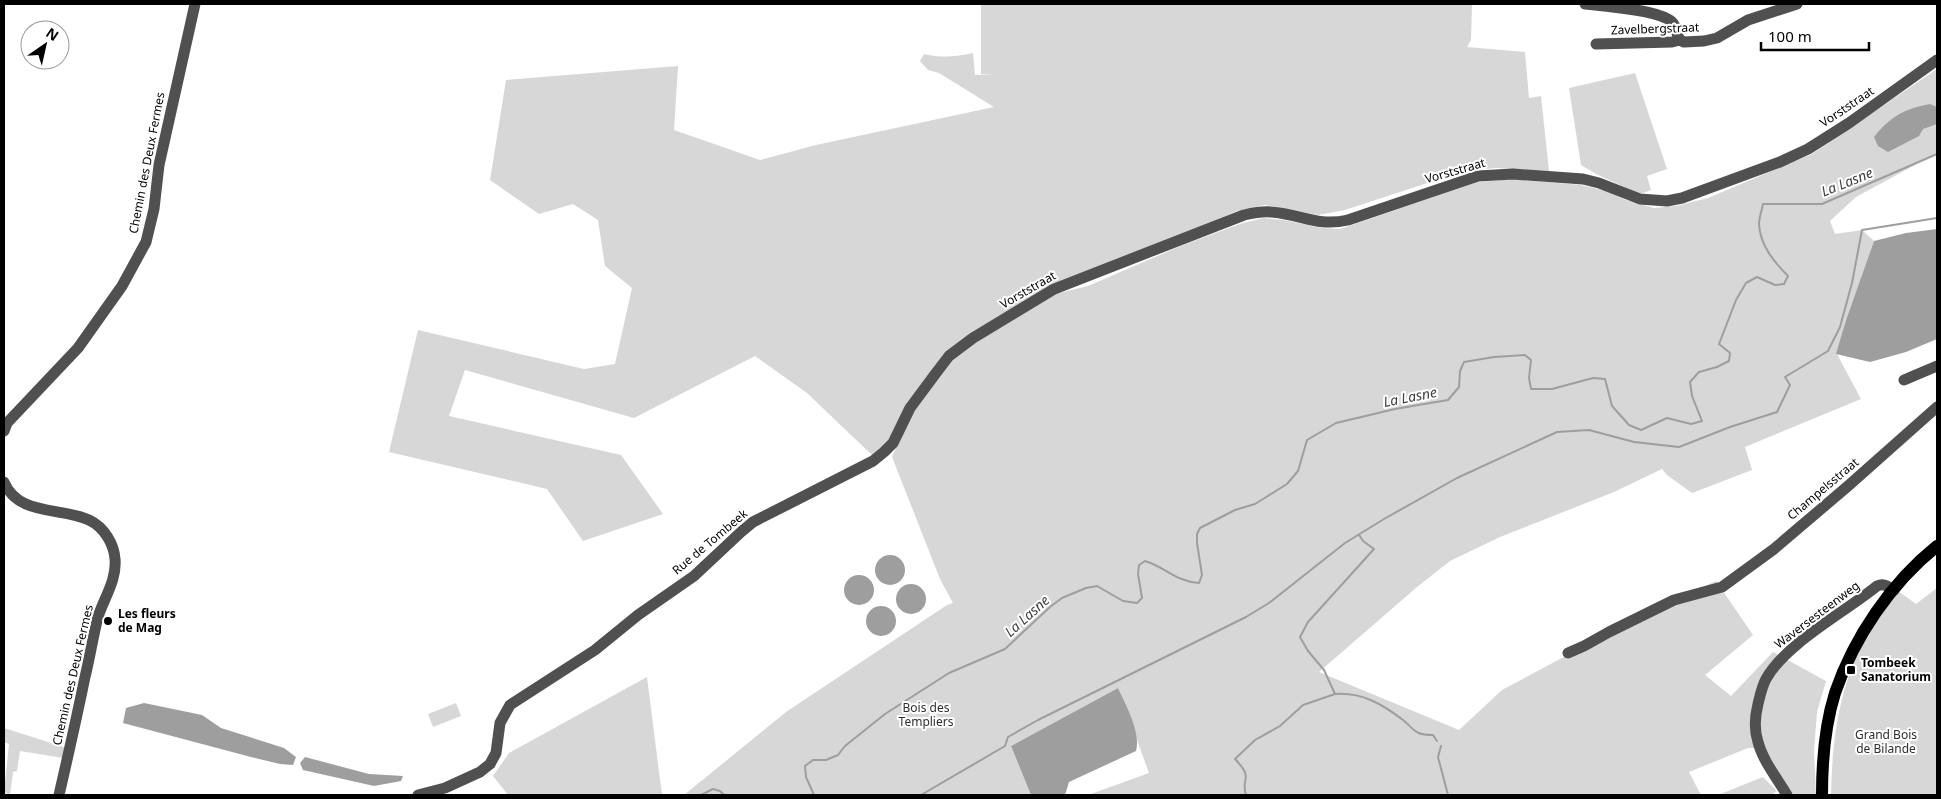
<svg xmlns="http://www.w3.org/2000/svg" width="1941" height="799" viewBox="0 0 1941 799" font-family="'Noto Sans',sans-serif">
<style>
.green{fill:#d7d7d7}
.water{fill:#9e9e9e}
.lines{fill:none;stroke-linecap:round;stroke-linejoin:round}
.stream{stroke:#9e9e9e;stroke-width:2}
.minor{stroke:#505050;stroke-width:11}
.major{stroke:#000;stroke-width:12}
.poi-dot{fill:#000;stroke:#fff;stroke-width:2}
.labels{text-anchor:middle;stroke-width:4;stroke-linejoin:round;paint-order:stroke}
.street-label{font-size:12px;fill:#000;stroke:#fff}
.poi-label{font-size:12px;font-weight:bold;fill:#000;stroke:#fff;text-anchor:start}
.park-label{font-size:12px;fill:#2e2e2e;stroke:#fff}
.water-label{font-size:14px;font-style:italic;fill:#3f3f3f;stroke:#fff}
</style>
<rect width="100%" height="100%" fill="#fff"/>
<!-- green -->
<g class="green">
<path d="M981 4H1472L1471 40 1467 47 1525 52 1529 98 1541 96 1549 171 1496 168 1464 171 1345 210 1318 215 1265 205 1237 211 1132 257 1031 297 958 345 931 385 950 360 968 346 1051 295 1088 286 1183 245 1243 223 1263 218 1284 220 1322 228 1340 229 1478 182 1513 179 1581 185 1606 191 1626 200 1654 208 1676 206 1708 198 1812 154 1937 69V153L1856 197 1830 221 1835 234 1862 230 1874 241 1846 320 1837 354 1861 399 1745 447 1752 470 1692 493 1667 475 1662 469 1614 492 1500 537 1450 561 1417 587 1319 672 1459 730 1502 690 1655 608 1716 581 1753 635 1705 675 1731 696 1773 652 1826 681 1817 712 1814 751 1816 795H1793L1764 748H1748L1689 772 1701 795H1088L1149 773 1118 688 1011 746 1031 795H684L786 712 947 605 953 603 940 579 892 457 908 420 899 432 873 456 807 393 755 356 634 418 465 370 449 416 621 455 663 514 583 541 547 489 389 452 418 330 584 369 615 364 632 288 605 266 598 220 573 204 539 214 490 180 506 80 678 66 674 130 760 160 816 145 994 107 939 73 928 70 920 61 924 54C942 58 955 57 973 53L975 75 995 74H981Z"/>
<path d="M1635 73 1667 169 1647 176 1651 190 1640 194 1598 175 1581 165 1569 88Z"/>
<path d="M1937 588V795H1831C1832 741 1839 687 1865 638 1873 622 1888 606 1898 591L1916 604Z"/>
<path d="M647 677 662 795H508L493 776 509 753Z"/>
<path d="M456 703 461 716 433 727 428 714Z"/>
<path d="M4 728 67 748 63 758 20 751 17 771 13 772 10 795 4 792 9 744 4 742Z"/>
<path d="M1763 777 1777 791 1771 795H1718Z"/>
</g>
<!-- water -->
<g class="water">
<path d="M1930 104 1937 107V124L1923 129 1919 136 1888 152 1878 146 1874 137C1891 116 1904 109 1930 104Z"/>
<path d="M1937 229V339L1906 352 1870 362 1836 354 1846 320 1874 241 1906 233Z"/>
<circle cx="890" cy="570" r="15"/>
<circle cx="859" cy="590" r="15"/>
<circle cx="911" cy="599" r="15"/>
<circle cx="881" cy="621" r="15"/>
<path d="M1118 688C1126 706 1141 732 1136 751L1069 782 1065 795H1031L1011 746Z"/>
<path d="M144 703 202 715 221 728 284 748 296 757 293 765 280 764 251 757 123 723 126 708Z"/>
<path d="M305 757 369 774 403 776 401 781 374 786 303 770 300 763Z"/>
</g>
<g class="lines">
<!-- stream -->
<g class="stream">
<path d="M1335 694C1362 692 1382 704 1403 720 1416 731 1415 735 1433 735L1437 741"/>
<path d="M1441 746 1438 757 1448 795"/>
<path d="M701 795 713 789 720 791 724 795"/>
<path d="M814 795 806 777 805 766 813 760H826L838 755 845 746 885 714 949 673 1005 649 1050 607 1062 598 1086 588 1097 586 1123 601 1137 603 1142 598 1138 574 1139 565 1145 561C1165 567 1177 582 1199 583L1202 575 1197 543V534L1200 528 1235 510 1255 504 1287 484 1298 471 1307 440 1336 423 1395 409 1448 400 1459 387 1460 371 1464 362 1494 357 1525 355 1531 360 1529 378 1531 389H1552L1593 378 1605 379 1612 406 1629 425 1641 430 1667 418 1691 424 1702 421 1692 396 1690 382 1699 372 1717 367 1729 361 1730 353 1719 344 1736 300 1746 283 1757 277 1775 285 1784 284 1788 276C1774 262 1760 245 1759 224 1759 218 1762 210 1763 204H1822L1937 154"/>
<path d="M921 795 1005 746 1008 737 1038 720 1246 617 1269 603 1345 543 1384 519 1457 478 1557 432 1589 430 1634 442 1679 447 1730 427 1777 412 1790 385 1785 377 1828 351 1840 327 1852 283 1862 230 1937 218"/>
<path d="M1246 795C1240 777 1255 780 1235 759L1255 740 1280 726 1303 705 1335 694 1324 670 1308 651 1300 637 1308 622 1374 549 1363 541 1359 535"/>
</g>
<!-- minor -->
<g class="minor">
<path d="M1585 4C1604 6 1660 10 1672 22 1677 27 1676 35 1680 40"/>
<path d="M1596 44 1672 42 1680 40 1684 42 1704 41 1717 38 1748 20 1797 4"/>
<path d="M1904 380 1937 366"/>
<path d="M4 431 7 423 78 348 122 286 146 242 154 209 159 165 195 4"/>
<path d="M4 482C18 516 61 507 89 520 104 527 114 544 115 559 117 580 104 598 98 617 93 636 90 657 85 677 77 716 68 756 59 795"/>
<path d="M1568 653 1584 646 1609 632 1674 600 1722 587 1774 549 1848 486 1937 407"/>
<path d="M418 795 445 788 480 772 490 764 496 753 500 723 510 705 595 650 638 615 694 576 741 532 753 522 873 461 884 452 893 443 910 408 936 373 949 356 973 338 1054 289 1244 215C1253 213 1262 211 1271 212 1301 214 1317 227 1348 220L1478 176 1513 174 1583 179 1599 183 1640 199 1667 201 1682 198 1780 162 1808 149 1849 123 1937 60"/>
<path d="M1787 795C1777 778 1763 761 1758 742 1754 730 1755 716 1758 704 1760 696 1762 686 1766 679 1785 644 1845 612 1877 586 1884 583 1887 586 1894 590"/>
</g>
<!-- major -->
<path class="major" d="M1822 795C1822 761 1825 725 1835 693 1854 637 1891 583 1937 546"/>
</g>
<!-- markers -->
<g class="poi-dot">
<circle cx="108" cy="621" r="5"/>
<rect x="1846" y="665" width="10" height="10" rx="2.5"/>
</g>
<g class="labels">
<!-- street labels -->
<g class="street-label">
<text transform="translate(1655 29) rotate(-2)" y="4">Zavelbergstraat</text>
<text transform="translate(1847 107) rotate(-34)" y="4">Vorststraat</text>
<text transform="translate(147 163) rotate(-79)" y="4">Chemin des Deux Fermes</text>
<text transform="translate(1455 171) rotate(-16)" y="4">Vorststraat</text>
<text transform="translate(1028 290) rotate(-30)" y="4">Vorststraat</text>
<text transform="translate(1823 489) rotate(-40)" y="4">Champelsstraat</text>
<text transform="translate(710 542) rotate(-40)" y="4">Rue de Tombeek</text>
<text transform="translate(1817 615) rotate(-37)" y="4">Waversesteenweg</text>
<text transform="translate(73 675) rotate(-77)" y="4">Chemin des Deux Fermes</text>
</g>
<!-- poi labels -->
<g class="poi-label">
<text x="118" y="618">Les fleurs<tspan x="118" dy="14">de Mag</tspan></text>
<text x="1861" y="667">Tombeek<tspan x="1861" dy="14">Sanatorium</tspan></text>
</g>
<!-- park labels -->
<g class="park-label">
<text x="926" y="712">Bois des<tspan x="926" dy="14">Templiers</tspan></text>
<text x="1886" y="739">Grand Bois<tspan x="1886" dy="14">de Bilande</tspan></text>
</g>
<!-- water labels -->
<g class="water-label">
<text transform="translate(1847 182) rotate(-22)" y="5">La Lasne</text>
<text transform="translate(1410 397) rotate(-11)" y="5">La Lasne</text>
<text transform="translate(1027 616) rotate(-42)" y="5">La Lasne</text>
</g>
</g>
<!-- border -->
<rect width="1941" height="799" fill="none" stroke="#000000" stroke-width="10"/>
<!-- north arrow -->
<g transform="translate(45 45) rotate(34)"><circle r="24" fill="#ffffff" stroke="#999999"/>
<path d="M0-4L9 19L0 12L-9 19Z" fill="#000000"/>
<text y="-8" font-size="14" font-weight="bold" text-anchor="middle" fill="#000000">N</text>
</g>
<!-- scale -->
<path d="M1761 42v8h108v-8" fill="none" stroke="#000000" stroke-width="2.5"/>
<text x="1768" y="42" font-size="15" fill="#000000" stroke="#ffffff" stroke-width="4" paint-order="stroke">100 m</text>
</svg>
